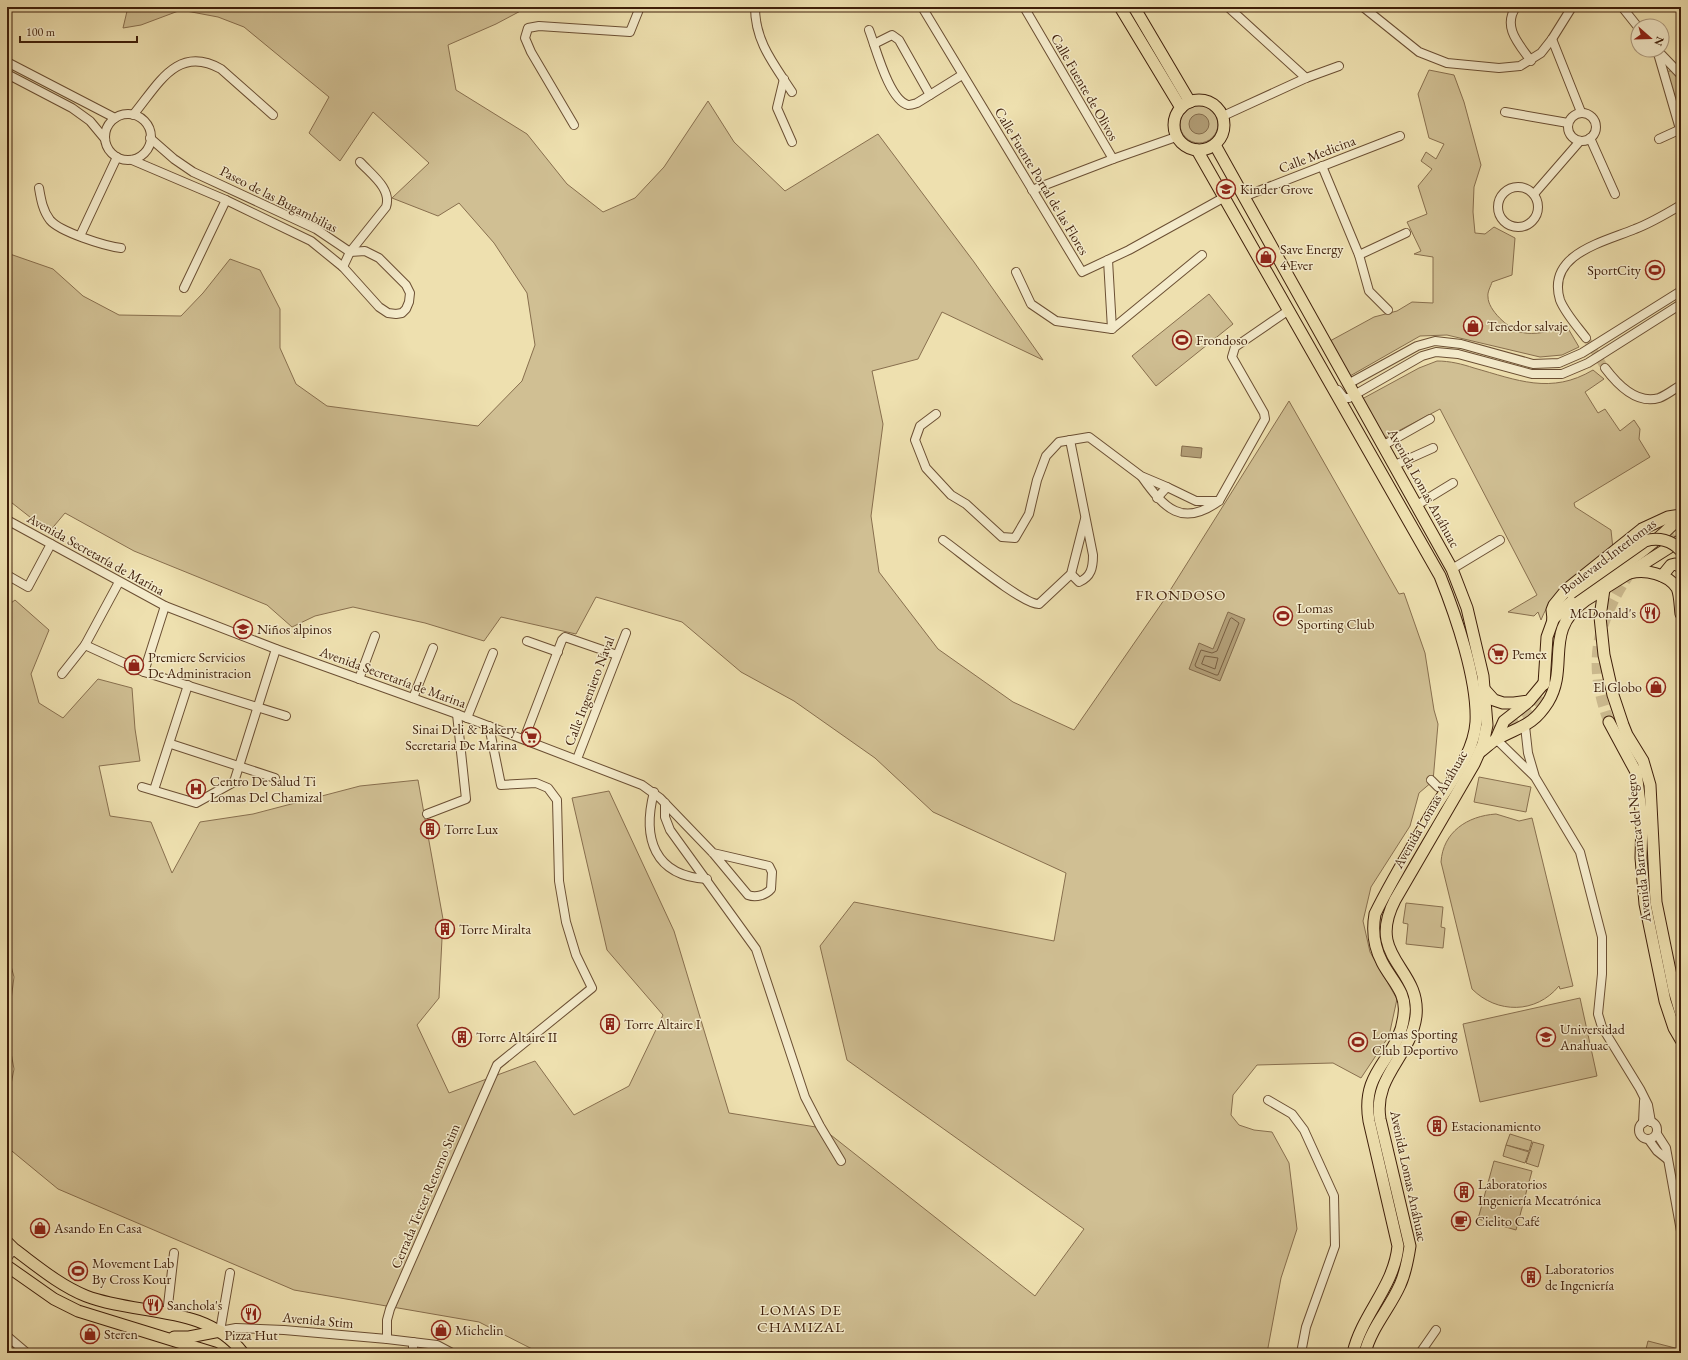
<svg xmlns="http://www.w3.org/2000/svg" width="1688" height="1360" viewBox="0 0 1688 1360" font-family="'EB Garamond',serif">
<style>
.green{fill:#d0bf93;stroke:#886f4e}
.water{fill:#b29e77;stroke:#846b4b}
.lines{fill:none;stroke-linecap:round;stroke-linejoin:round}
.shore{stroke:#785e40;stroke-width:1}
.minor-tunnel{stroke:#cbb98e;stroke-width:8;stroke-dasharray:8 4;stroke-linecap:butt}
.major-tunnel{stroke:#cbb98e;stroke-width:11;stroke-dasharray:11 5.5;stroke-linecap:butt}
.minor-casing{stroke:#6b4f33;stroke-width:10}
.major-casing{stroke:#3f1f0a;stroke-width:13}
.minor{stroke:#f4ebcb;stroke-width:8}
.major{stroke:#eee0af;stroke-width:11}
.major-bridge-casing{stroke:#3f1f0a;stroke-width:13;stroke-linecap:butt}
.major-bridge{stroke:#eee0af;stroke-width:11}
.labels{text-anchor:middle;stroke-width:3;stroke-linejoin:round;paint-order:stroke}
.street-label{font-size:14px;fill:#3f1f0a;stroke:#f4ebcb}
.poi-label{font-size:14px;fill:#3f1f0a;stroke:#f4ebcb;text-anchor:start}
.neighbourhood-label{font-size:15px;letter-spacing:1px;fill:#3f1f0a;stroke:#f4ebcb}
</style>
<rect width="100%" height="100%" fill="#eee0af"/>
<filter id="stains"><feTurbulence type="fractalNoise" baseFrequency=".005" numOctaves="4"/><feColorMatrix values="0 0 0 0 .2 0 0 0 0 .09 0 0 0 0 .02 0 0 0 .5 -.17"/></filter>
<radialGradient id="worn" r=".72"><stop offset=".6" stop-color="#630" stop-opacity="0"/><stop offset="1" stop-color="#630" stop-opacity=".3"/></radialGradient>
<!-- green -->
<g class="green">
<path d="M128 7H528L496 24 448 45 456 90 527 134 567 184 603 212 635 198 664 167 708 101 734 142 785 191 878 134 974 262 1043 360 942 312 918 359 872 371 883 424 871 516 879 572 938 649 1013 702 1074 730 1164 600 1289 401 1399 594 1404 593 1425 653 1434 710 1438 724 1433 781 1419 793 1410 826 1371 887 1363 921 1370 952 1397 999 1389 1036 1361 1078 1333 1063 1257 1065 1233 1095 1231 1115 1239 1125 1254 1130 1272 1132 1289 1163 1297 1229 1281 1278 1267 1353H540L479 1322 294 1290 58 1189 7 1147V1105L14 1069 7 1031 14 977 7 951V606L15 600 49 630 31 674 39 703 63 718 98 679 132 688 135 729 140 761 99 766 110 816 151 822 172 873 200 822 253 814 360 786 418 780 443 919 439 998 417 1025 449 1093 535 1061 574 1115 629 1086 663 1015 607 950 572 798 609 791 674 931 729 1113 822 1128 1035 1296 1084 1229 847 1060 820 946 854 902 1054 941 1066 873 933 812 875 758 794 701 741 672 682 622 596 597 576 634 501 617 484 641 425 623 353 607 315 616 292 627 267 605 134 551 65 513 49 532 7 499V253L53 269 83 296 119 315 181 316 203 293 230 259 260 270 280 309V348L296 384 327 406 478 426 522 381 535 345 527 293 494 243 459 203 438 216 392 198 429 163 373 112 340 161 309 133 329 97 244 27 218 17 181 10 141 25 123 28Z"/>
<path d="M1429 70 1454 75 1464 102 1481 165 1474 187 1473 212 1475 233 1485 234 1494 227 1515 238 1512 275 1492 282C1491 286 1487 292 1488 297 1488 310 1508 328 1520 332 1535 336 1553 331 1566 325L1579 347 1562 355 1540 357 1447 335 1420 336 1350 376 1330 341 1374 317 1397 311 1412 302 1433 303V257L1414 254 1421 251 1407 222 1427 214 1418 186 1432 169 1421 161 1426 152 1436 159 1444 144 1429 138 1418 94Z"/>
<path d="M1675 70 1681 76V129L1664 72Z"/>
<circle cx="1199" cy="124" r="19"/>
<path d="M1209 294 1233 324 1156 386 1132 356Z"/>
<path d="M1437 361C1450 361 1462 364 1474 368 1517 380 1551 395 1593 370L1604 379 1585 392 1598 413 1605 409 1620 431 1634 420 1640 429 1639 439 1650 457 1574 503 1575 507 1611 530 1613 549C1585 569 1554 586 1541 620L1538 612 1534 616 1508 612 1537 595 1440 409 1385 438 1362 399 1419 368Z"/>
<path d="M1479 777 1531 787 1526 812 1474 802Z"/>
<path d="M1496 814 1519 821 1532 818 1573 986 1560 989 1559 986C1536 1014 1497 1014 1472 989L1441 862C1443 832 1467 816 1496 814Z"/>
<path d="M1406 903 1443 907 1441 927 1445 928 1443 948 1406 944 1408 924 1403 923Z"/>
<path d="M1580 998 1597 1076 1480 1102 1463 1024Z"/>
<path d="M1510 1134 1532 1141 1529 1151 1506 1145Z"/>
<path d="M1533 1142 1544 1145 1538 1167 1526 1163Z"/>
<path d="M1506 1145 1529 1152 1525 1163 1503 1156Z"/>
<path d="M1494 1161 1532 1171 1516 1230 1478 1219Z"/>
<path d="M1648 1341 1675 1348 1673 1353H1645Z"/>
</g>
<!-- water -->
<g class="water">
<circle cx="1199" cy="124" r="10"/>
<path d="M1182 446 1202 448 1201 458 1181 456Z"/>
<path d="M1228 612 1245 619 1220 681 1189 669 1199 643 1213 649Z"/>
</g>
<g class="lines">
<!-- shore -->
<g class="shore">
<path d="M1232 618 1239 623 1218 675H1216L1196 667 1195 665 1201 650 1212 653 1217 651 1230 619Z"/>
<path d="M1205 656 1218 658 1215 669 1202 664Z"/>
</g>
<!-- minor-tunnel -->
<path class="minor-tunnel" d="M1586 338 1605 368"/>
<!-- major-tunnel -->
<g class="major-tunnel">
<path d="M1664 539 1681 526"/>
<path d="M1609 722C1587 663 1596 622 1632 570"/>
<path d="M1480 742C1503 721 1537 721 1544 684"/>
</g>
<!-- minor casing -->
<g class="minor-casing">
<g id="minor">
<path d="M755 7C755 42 774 64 792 92"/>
<path d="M922 7 1082 272 1129 250 1223 198"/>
<path d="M1024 7 1113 159"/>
<path d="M1228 7 1306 78"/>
<path d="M1363 7 1419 52 1447 63 1499 68 1520 66 1541 53 1552 39 1572 7"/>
<path d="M1516 7C1502 27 1519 44 1531 61"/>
<path d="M1622 7 1638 27"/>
<path d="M869 30C876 48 889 100 908 105 911 105 914 104 917 103L962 75"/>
<path d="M1552 39 1581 112"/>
<path d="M874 44 892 35 899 40 930 95"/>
<path d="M1657 50 1680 129"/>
<path d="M1658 51 1681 75"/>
<path d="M7 62 115 118"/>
<path d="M7 74 72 108 90 121 105 139"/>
<path d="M784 79 777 108 792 142"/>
<path d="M1505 112 1568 123"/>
<circle cx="1582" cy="127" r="14"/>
<circle cx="128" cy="137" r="23"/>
<path d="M133 115C158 85 177 44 221 69L273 115"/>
<path d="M1223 116 1306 78 1339 66"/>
<path d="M574 125 531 52 525 38 528 28 539 26 630 32 640 7"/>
<path d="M1590 138 1615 194"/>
<path d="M1659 139 1681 129"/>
<path d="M132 160 226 200 311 241 343 267 379 307 388 313 396 314 402 313 406 309 409 302 410 293 406 285 379 258 365 251 350 252 316 229 193 172 174 159 150 138"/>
<path d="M1322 166 1359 255 1369 291 1388 310"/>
<circle cx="1518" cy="207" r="20"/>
<path d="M39 188C41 200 43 211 50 220 60 232 105 246 121 248"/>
<path d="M1032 190 1113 159 1176 137"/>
<path d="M1534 194 1580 141"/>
<path d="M1243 197 1400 136"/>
<path d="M80 236 117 157"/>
<path d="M1359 255 1406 233"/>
<path d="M1108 260 1112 329"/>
<path d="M343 267 350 252 386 207C392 189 372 175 360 162"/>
<path d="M1016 272 1031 304 1056 321 1112 329 1202 255"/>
<path d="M184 288 226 200"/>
<path d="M1586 338C1577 326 1565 313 1560 300 1546 254 1604 242 1635 229 1651 223 1666 214 1681 205"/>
<path d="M1605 368C1617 384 1636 405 1659 398 1667 395 1674 389 1681 385"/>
<path d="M1348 384 1417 346 1435 341 1461 344 1533 364 1559 363 1582 353 1681 291"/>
<path d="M1338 390 1344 398H1349L1422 356 1436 352 1458 354 1532 374H1562L1588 363 1681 304"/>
<path d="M936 414 920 426 915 440 926 468 951 495 966 504 1002 537 1015 538 1029 514 1037 480 1046 456 1059 442 1089 437 1141 476 1167 487"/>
<path d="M1070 440 1093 555C1093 568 1091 577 1079 582L1071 574"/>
<path d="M1384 445 1430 419"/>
<path d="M1395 465 1433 448"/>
<path d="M1142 477C1164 508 1182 528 1219 501L1265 419 1264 413 1232 357 1235 347 1289 310"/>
<path d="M1157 498 1167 487 1196 501H1219"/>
<path d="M1417 505 1453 483"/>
<path d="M7 520 165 606 276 649 457 714 642 785 660 798 713 853 748 895C756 898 766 895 771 889L772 872 769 866 713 853"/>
<path d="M943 540C960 552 1023 605 1039 604L1071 574 1085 519"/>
<path d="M1452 569 1500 540"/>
<path d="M7 575 28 587 51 544"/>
<path d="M527 641 558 652"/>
<path d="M85 645 144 672 286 716"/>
<path d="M144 672 165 606"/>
<path d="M62 674 85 645 119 582"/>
<path d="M359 679 375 636"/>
<path d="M413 698 433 648"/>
<path d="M467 718 493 653"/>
<path d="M1525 726 1528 753 1535 777 1580 852 1602 937V974L1598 1014 1602 1027 1640 1089 1648 1105 1651 1122"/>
<path d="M524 739 562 640 565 637 617 655"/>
<path d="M1496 739 1534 776"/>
<path d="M171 744 275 778"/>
<path d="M577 759 626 633"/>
<path d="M1431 780 1438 787 1447 789"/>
<path d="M142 787 196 803 234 782 276 649"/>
<path d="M154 790 188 685"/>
<path d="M654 792C642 838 654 876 707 879"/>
<path d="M665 803V817L670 830 756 949 805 1097 820 1126 841 1161"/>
<path d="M427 814 466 799 457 714"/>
<path d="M1268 1100 1292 1114 1304 1130 1334 1196 1335 1246 1306 1327 1301 1353"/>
<circle cx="1648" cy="1130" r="9"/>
<path d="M1643 1123 1644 1101"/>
<path d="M1657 1134 1666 1148 1681 1231"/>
<path d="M1649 1140 1657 1151 1667 1159"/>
<path d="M7 1258 14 1249"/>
<path d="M230 1273 220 1331 236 1328 284 1330 387 1339 437 1345 452 1353"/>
<path d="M167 1314 174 1253"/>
<path d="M7 1336 27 1353"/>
<path d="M387 1339V1320L390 1309 497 1065 592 988 576 955 566 922 559 881 557 800 548 788 536 783 501 785 489 726"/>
<path d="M413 1353V1342"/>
<path d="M1420 1353 1436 1330"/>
</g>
</g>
<!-- major casing -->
<g class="major-casing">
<g id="major">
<path d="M1120 7 1181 108"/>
<path d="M1134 7 1190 102"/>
<circle cx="1199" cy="125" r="25"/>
<path d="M1215 145 1452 569 1467 608 1483 676 1487 725 1483 744 1474 764 1395 900C1365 958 1421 967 1416 1016 1411 1056 1373 1076 1380 1119L1410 1246C1408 1259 1406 1272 1400 1285 1390 1308 1371 1328 1365 1353"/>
<path d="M1197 150 1440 576C1456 616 1478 680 1476 722 1474 753 1451 781 1436 806 1415 842 1393 877 1375 914 1372 931 1374 947 1382 962 1391 980 1407 992 1404 1014 1400 1059 1360 1068 1369 1121L1398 1246C1394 1287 1362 1314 1353 1353"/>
<path d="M1630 573C1645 569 1668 574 1677 588 1680 594 1680 606 1681 614"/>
<path d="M1662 576 1671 565 1675 564 1681 567"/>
<path d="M1604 589 1600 617 1604 655 1613 695 1623 725 1627 735 1643 761 1650 785 1656 902 1674 990 1681 1014"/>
<path d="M1553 619 1552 610 1554 605 1567 589 1642 529 1668 517 1681 515"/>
<path d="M1553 619C1561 613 1567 604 1576 598 1612 572 1651 549 1681 516"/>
<path d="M1544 684 1547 637 1556 612"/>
<path d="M1485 690 1494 700 1503 703H1514L1529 701 1544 683"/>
<path d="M1609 722 1636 772 1642 819 1641 858 1645 904 1665 1001 1674 1028 1681 1040"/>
<path d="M1496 739 1504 721 1527 703"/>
<path d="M1480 752C1486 748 1491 742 1497 739 1520 726 1532 727 1548 702 1570 665 1542 631 1586 600L1681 540"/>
<path d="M7 1242 14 1249C37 1266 59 1285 86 1296 138 1316 205 1304 243 1353"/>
<path d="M7 1266 54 1299 78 1311 214 1353"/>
<path d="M174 1337H189L220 1331"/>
</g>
</g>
<!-- minor -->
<use href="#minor" class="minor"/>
<!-- major -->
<use href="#major" class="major"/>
<!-- major-bridge casing -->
<g class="major-bridge-casing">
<path id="major-bridge" d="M1571 593 1645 541C1658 537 1672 540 1681 551"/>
</g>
<!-- major-bridge -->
<use href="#major-bridge" class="major-bridge"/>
</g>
<!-- icons -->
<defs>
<g id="school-ring" transform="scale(1)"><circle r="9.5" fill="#f4ebcb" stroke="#8f2418" stroke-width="1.5"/><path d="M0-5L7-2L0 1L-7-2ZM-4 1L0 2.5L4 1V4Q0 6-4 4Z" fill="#8f2418"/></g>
<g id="shop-ring" transform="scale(1)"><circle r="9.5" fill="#f4ebcb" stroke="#8f2418" stroke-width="1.5"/><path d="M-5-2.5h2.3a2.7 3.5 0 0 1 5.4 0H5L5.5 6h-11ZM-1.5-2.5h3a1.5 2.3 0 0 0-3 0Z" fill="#8f2418"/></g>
<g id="stadium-ring" transform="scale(1)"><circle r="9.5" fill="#f4ebcb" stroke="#8f2418" stroke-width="1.5"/><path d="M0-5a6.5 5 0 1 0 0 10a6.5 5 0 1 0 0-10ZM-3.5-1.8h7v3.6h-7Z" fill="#8f2418"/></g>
<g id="restaurant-ring" transform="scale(1)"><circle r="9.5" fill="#f4ebcb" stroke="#8f2418" stroke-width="1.5"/><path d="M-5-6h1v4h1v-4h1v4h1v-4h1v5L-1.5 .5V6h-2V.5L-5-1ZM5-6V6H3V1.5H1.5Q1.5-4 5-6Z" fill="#8f2418"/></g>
<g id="supermarket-ring" transform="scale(1)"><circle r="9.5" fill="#f4ebcb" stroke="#8f2418" stroke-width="1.5"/><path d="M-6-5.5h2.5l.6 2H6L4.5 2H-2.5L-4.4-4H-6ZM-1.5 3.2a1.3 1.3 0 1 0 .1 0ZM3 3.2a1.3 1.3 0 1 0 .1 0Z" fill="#8f2418"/></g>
<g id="hospital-ring" transform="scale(1)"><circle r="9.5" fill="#f4ebcb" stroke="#8f2418" stroke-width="1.5"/><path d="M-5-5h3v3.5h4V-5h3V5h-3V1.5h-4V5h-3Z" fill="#8f2418"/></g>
<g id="building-ring" transform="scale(1)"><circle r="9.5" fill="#f4ebcb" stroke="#8f2418" stroke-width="1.5"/><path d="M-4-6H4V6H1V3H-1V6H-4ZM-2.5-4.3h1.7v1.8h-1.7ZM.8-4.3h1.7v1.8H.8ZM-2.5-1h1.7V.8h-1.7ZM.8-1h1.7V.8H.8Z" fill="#8f2418"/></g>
<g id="university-ring" transform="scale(1)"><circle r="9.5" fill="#f4ebcb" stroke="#8f2418" stroke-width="1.5"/><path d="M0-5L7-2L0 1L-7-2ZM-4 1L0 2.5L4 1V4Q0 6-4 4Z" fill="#8f2418"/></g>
<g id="cafe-ring" transform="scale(1)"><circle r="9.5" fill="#f4ebcb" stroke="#8f2418" stroke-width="1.5"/><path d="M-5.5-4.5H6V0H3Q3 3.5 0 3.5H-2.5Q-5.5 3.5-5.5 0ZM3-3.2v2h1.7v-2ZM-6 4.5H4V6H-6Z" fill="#8f2418"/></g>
</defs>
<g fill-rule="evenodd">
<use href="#school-ring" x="1226" y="189"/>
<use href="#shop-ring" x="1266" y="257"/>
<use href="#stadium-ring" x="1655" y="270"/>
<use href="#shop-ring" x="1473" y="326"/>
<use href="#stadium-ring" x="1182" y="340"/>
<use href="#restaurant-ring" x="1650" y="613"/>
<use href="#stadium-ring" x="1283" y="616"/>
<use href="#school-ring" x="243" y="629"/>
<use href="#supermarket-ring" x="1498" y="654"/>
<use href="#shop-ring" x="134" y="665"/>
<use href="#shop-ring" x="1656" y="687"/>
<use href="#supermarket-ring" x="531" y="737"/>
<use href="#hospital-ring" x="196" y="789"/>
<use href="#building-ring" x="430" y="829"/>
<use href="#building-ring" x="445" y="929"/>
<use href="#building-ring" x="610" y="1024"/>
<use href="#building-ring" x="462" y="1037"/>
<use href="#university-ring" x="1546" y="1037"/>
<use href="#stadium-ring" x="1358" y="1042"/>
<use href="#building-ring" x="1437" y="1126"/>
<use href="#building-ring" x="1464" y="1192"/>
<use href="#cafe-ring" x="1461" y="1221"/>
<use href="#shop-ring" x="40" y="1228"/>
<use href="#stadium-ring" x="78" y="1271"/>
<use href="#building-ring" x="1531" y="1277"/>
<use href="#restaurant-ring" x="153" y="1305"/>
<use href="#restaurant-ring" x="251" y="1314"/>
<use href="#shop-ring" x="441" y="1330"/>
<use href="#shop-ring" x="90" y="1334"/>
</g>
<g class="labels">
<!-- street labels -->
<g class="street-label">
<text transform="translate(1085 87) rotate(60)" y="5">Calle Fuente de Olivos</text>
<text transform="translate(1317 154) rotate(-21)" y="5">Calle Medicina</text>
<text transform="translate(1042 181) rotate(59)" y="5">Calle Fuente Portal de las Flores</text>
<text transform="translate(279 199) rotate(27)" y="5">Paseo de las Bugambilias</text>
<text transform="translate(1424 488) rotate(61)" y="5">Avenida Lomas Anáhuac</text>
<text transform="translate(96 554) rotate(29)" y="5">Avenida Secretaría de Marina</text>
<text transform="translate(1608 556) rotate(-37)" y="5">Boulevard Interlomas</text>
<text transform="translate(393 677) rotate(20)" y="5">Avenida Secretaría de Marina</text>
<text transform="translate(589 691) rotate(-69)" y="5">Calle Ingeniero Naval</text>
<text transform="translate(1430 809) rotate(-60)" y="5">Avenida Lomas Anáhuac</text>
<text transform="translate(1638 848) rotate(-96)" y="5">Avenida Barranca del Negro</text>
<text transform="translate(1409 1176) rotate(78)" y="5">Avenida Lomas Anáhuac</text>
<text transform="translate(425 1196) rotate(-67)" y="5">Cerrada Tercer Retorno Stim</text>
<text transform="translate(318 1320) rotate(5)" y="5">Avenida Stim</text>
</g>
<!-- poi labels -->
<g class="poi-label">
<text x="1240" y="194">Kinder Grove</text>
<text x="1280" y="254">Save Energy<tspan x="1280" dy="16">4 Ever</tspan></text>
<text x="1641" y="275" text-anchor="end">SportCity</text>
<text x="1487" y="331">Tenedor salvaje</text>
<text x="1196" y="345">Frondoso</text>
<text x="1297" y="613">Lomas<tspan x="1297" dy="16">Sporting Club</tspan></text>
<text x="1636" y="618" text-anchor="end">McDonald's</text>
<text x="257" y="634">Niños alpinos</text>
<text x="1512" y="659">Pemex</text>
<text x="148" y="662">Premiere Servicios<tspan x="148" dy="16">De Administracion</tspan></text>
<text x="1642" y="692" text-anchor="end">El Globo</text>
<text x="517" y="734" text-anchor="end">Sinai Deli &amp; Bakery<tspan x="517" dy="16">Secretaria De Marina</tspan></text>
<text x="210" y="786">Centro De Salud Ti<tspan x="210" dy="16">Lomas Del Chamizal</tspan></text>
<text x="444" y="834">Torre Lux</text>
<text x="459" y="934">Torre Miralta</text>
<text x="624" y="1029">Torre Altaire I</text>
<text x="1560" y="1034">Universidad<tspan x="1560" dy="16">Anahuac</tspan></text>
<text x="1372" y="1039">Lomas Sporting<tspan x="1372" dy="16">Club Deportivo</tspan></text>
<text x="476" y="1042">Torre Altaire II</text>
<text x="1451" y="1131">Estacionamiento</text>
<text x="1478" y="1189">Laboratorios<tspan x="1478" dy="16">Ingeniería Mecatrónica</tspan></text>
<text x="1475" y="1226">Cielito Café</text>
<text x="54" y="1233">Asando En Casa</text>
<text x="92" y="1268">Movement Lab<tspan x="92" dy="16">By Cross Kour</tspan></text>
<text x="1545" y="1274">Laboratorios<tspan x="1545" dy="16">de Ingeniería</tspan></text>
<text x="167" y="1310">Sanchola's</text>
<text x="455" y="1335">Michelin</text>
<text x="104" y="1339">Steren</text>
<text x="251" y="1340" text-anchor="middle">Pizza Hut</text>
</g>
<!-- neighbourhood labels -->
<g class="neighbourhood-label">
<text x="1181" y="600">FRONDOSO</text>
<text x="801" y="1315">LOMAS DE<tspan x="801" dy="17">CHAMIZAL</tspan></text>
</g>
</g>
<!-- margin -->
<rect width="1688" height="1360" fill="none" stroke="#eee0af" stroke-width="24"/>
<rect x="8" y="8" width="1672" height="1344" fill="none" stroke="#3f1f0a" stroke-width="2"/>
<rect x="12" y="12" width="1664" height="1336" fill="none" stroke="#3f1f0a"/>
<!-- north arrow -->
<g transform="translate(1650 38) rotate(110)"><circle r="19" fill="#f4ebcb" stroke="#ac997e"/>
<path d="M0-3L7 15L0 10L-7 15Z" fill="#8f2418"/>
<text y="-6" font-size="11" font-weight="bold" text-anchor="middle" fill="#3f1f0a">N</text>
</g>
<!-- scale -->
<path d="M20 36v6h117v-6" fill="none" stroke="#3f1f0a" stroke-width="2"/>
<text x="26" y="36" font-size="12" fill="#3f1f0a" stroke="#f4ebcb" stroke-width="3" paint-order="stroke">100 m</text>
<rect width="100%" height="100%" filter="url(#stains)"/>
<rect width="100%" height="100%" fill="url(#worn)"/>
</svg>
